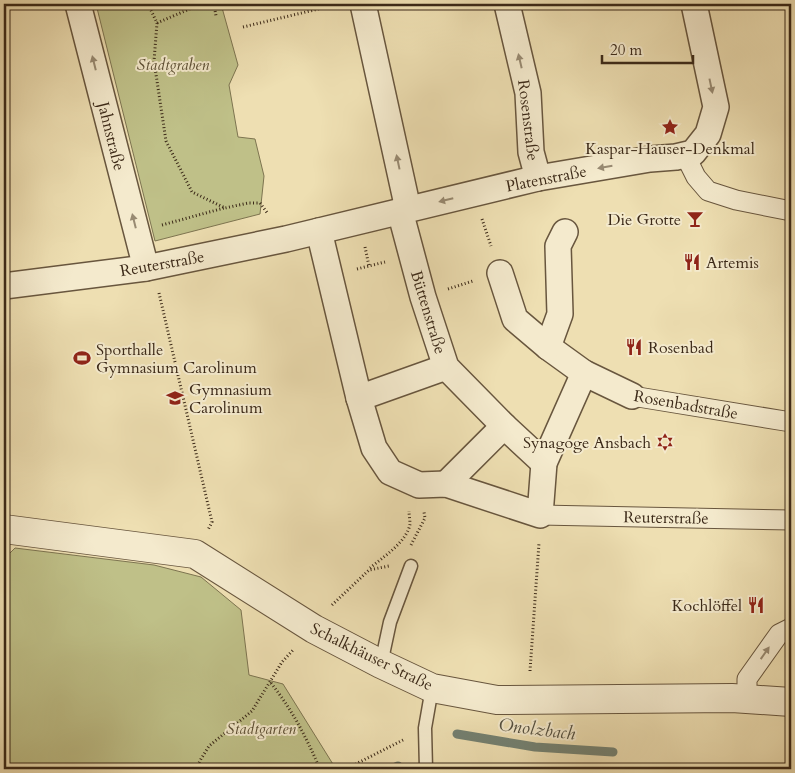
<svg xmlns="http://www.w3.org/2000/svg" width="795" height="773" viewBox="0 0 795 773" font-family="Cardo,serif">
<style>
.green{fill:#bfc088;stroke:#7d7450}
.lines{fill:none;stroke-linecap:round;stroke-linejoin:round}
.stream{stroke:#738172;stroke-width:9}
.service-casing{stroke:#68563e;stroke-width:15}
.pedestrian-casing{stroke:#68563e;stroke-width:21}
.minor-casing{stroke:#68563e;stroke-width:28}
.tertiary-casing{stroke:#68563e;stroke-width:30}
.path{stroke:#3b2918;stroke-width:3;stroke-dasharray:1 2.5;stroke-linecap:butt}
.service{stroke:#f4eacd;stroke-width:12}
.pedestrian{stroke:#f4eacd;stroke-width:19}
.minor{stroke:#f4eacd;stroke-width:25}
.tertiary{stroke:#f4eacd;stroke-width:28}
.oneway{fill:#988a72}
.labels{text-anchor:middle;stroke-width:4;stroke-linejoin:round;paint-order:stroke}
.park-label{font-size:16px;font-style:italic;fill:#5c4f34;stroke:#f4eacd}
.street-label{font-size:16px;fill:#3b2918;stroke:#f4eacd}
.poi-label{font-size:16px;fill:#3b2918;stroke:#f4eacd;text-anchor:start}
.water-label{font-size:18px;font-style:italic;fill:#524e3e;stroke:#f4eacd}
</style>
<rect width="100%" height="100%" fill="#eedfb2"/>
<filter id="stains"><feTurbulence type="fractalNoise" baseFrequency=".004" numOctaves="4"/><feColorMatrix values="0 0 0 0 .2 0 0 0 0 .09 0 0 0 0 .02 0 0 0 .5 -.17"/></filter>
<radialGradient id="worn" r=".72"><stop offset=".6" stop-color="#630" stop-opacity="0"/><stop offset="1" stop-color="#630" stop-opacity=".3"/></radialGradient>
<!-- green -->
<g class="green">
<path d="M96 4H221L238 65 229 85 238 137 255 139 264 176 260 214 155 241Z"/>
<path d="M15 548 154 565 201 577 241 610 249 675 283 684 336 769H4V559Z"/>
</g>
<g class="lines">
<!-- stream -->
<g class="stream">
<path d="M457 734 535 747 613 752"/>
<path d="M391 769 398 766"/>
</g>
<!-- service casing -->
<g class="service-casing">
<g id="service">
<path d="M381 664 390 622 411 566"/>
<path d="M426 769 425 728 432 688"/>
</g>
</g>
<!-- pedestrian casing -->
<g class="pedestrian-casing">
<g id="pedestrian">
<path d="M685 155 696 177 708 191 736 200 791 211"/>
<path d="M632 396 791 422"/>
<path d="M540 515 791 520"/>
<path d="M747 685V679L779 634 791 628"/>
</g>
</g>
<!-- minor casing -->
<g class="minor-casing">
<g id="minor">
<path d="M78 4 146 268"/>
<path d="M363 4 408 209"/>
<path d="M507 4 528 93 531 152 538 178"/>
<path d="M400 211 423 297 446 367 504 426 544 463"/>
<path d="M319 231 359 398 374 448 390 472 419 485 446 484 540 515 544 463 584 373"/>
<path d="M500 273 515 319 548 347 584 373 632 396"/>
<path d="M4 286 146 268 286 239 538 178 650 159 676 157 693 153 708 134 716 107 694 4"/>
<path d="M548 347 560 314 558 246 565 232"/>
<path d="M359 398 446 367"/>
<path d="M446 484 504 426"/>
</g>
</g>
<!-- tertiary casing -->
<g class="tertiary-casing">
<path id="tertiary" d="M4 529 195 554 314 629 381 664 432 688 497 700 732 698 791 702"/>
</g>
<!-- path -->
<g class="path">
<path d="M148 4 157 23 154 61 166 141 192 192 225 208 248 203H260L268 214"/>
<path d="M214 4 216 16"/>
<path d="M157 23 201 4"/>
<path d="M243 27 335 5"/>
<path d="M482 219 491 246"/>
<path d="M162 225 224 208"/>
<path d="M365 247 369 266"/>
<path d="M357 269 385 262"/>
<path d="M448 289 473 281"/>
<path d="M159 293 212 522 208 530"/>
<path d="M411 545 425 518 424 512"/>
<path d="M370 568C383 557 407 542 410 524 410 520 409 515 409 511"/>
<path d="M332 605 369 570 389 566"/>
<path d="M530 671 539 543"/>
<path d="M271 683C293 711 306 737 320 769"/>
<path d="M196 769 201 759 209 746 252 711 282 662 294 649"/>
<path d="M346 769 405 739"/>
</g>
<!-- service -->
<use href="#service" class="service"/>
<!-- pedestrian -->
<use href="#pedestrian" class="pedestrian"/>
<!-- minor -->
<use href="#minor" class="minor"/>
<!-- tertiary -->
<use href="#tertiary" class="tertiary"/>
</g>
<!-- one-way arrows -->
<defs><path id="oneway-solid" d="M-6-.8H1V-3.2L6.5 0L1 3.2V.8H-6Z" transform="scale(1.25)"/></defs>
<g class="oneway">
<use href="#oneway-solid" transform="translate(520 61) rotate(-103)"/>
<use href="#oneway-solid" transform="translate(94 63) rotate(-104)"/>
<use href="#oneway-solid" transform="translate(711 86) rotate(78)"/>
<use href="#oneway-solid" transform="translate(398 162) rotate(-102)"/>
<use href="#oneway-solid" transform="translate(605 167) rotate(170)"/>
<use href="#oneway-solid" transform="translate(446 200) rotate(166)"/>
<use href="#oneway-solid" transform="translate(134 221) rotate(-104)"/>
<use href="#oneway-solid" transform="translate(765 653) rotate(-55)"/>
</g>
<!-- icons -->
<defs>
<g id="sight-bare" transform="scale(1.35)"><path d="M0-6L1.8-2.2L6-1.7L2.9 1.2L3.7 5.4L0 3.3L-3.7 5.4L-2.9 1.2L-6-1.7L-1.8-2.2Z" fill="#8f2418" stroke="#f4eacd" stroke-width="2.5" paint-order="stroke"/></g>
<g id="bar-bare" transform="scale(1.35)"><path d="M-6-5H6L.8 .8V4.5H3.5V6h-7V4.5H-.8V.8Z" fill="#8f2418" stroke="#f4eacd" stroke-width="2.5" paint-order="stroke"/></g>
<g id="restaurant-bare" transform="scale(1.35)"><path d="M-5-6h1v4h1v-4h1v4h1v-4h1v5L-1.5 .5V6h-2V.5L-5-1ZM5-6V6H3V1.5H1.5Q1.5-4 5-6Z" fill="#8f2418" stroke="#f4eacd" stroke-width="2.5" paint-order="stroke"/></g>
<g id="stadium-bare" transform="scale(1.35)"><path d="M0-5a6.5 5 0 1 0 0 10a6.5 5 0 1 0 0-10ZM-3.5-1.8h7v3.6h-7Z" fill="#8f2418" stroke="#f4eacd" stroke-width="2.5" paint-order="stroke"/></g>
<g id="school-bare" transform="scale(1.35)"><path d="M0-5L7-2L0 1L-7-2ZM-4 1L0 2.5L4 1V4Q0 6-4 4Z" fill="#8f2418" stroke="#f4eacd" stroke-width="2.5" paint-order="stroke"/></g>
<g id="synagogue-bare" transform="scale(1.35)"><path d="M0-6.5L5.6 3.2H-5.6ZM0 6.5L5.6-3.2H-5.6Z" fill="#8f2418" stroke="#f4eacd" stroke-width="2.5" paint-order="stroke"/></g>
</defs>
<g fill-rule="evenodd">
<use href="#sight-bare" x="670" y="127"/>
<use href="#bar-bare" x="695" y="219"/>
<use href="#restaurant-bare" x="692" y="262"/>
<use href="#restaurant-bare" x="634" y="347"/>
<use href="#stadium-bare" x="82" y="358"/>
<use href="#school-bare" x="175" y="398"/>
<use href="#synagogue-bare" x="665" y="442"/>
<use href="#restaurant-bare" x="756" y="605"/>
</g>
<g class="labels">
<!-- park labels -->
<g class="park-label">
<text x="173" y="70">Stadtgraben</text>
<text x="261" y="734">Stadtgarten</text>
</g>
<!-- street labels -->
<g class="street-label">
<text transform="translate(529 120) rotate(83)" y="6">Rosenstraße</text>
<text transform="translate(112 136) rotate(76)" y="6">Jahnstraße</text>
<text transform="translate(546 178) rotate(-11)" y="6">Platenstraße</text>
<text transform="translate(162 263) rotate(-10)" y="6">Reuterstraße</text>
<text transform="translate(429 312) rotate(73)" y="6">Büttenstraße</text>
<text transform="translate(686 404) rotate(10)" y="6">Rosenbadstraße</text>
<text transform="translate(666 517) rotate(1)" y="6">Reuterstraße</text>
<text transform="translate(372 656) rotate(26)" y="6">Schalkhäuser Straße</text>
</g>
<!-- poi labels -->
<g class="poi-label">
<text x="670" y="154" text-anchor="middle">Kaspar-Hauser-Denkmal</text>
<text x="681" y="225" text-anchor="end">Die Grotte</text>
<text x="706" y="268">Artemis</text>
<text x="648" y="353">Rosenbad</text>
<text x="96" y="355">Sporthalle<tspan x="96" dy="18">Gymnasium Carolinum</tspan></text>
<text x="189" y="395">Gymnasium<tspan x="189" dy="18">Carolinum</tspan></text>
<text x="651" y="448" text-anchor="end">Synagoge Ansbach</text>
<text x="742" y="611" text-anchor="end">Kochlöffel</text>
</g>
<!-- water labels -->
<g class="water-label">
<text transform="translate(537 729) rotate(7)" y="6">Onolzbach</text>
</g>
</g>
<!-- margin -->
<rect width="795" height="773" fill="none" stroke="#eedfb2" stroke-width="20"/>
<rect x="5" y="5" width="785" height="763" fill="none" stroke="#3b2918" stroke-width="2.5"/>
<rect x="10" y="10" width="775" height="753" fill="none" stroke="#3b2918"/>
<!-- scale -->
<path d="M602 55v8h91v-8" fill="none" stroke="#3b2918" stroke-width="2.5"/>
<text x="610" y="55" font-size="15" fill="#3b2918" stroke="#f4eacd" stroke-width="4" paint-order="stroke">20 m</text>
<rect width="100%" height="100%" filter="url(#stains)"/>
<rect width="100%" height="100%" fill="url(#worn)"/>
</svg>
